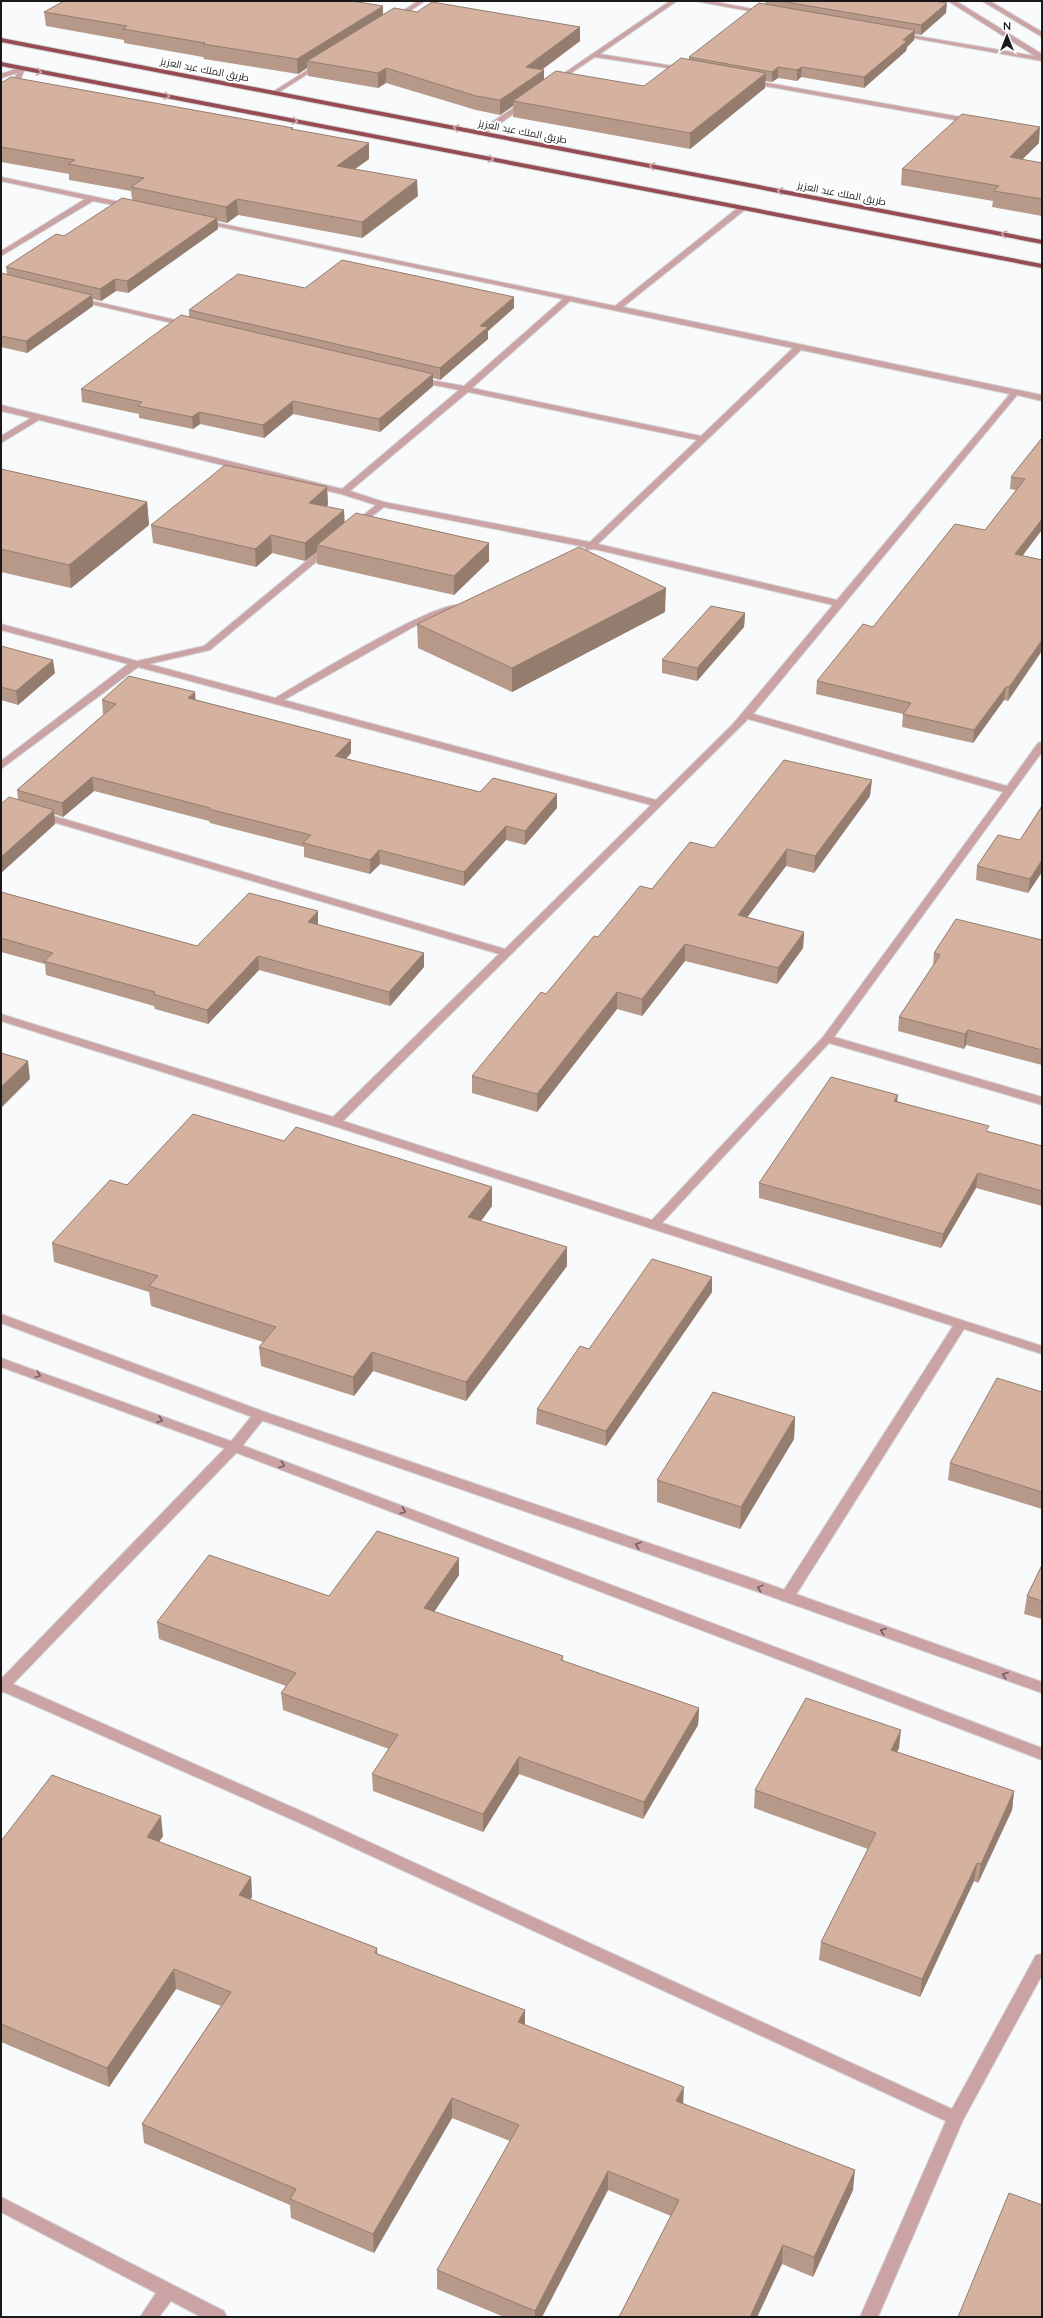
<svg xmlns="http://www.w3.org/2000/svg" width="1043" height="2318" viewBox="0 0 1043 2318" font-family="Quicksand,Cairo,sans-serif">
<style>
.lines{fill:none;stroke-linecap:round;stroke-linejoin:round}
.minor-casing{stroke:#d4d6d7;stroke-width:2}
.tertiary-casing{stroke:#d4d6d7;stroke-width:2}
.trunk-casing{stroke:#d4d6d7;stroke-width:2}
.minor{fill:#cca3a5;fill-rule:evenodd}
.tertiary{fill:#cca3a5;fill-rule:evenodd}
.trunk{fill:#974c53;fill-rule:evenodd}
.wall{fill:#b69989}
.shaded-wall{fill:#947d6f}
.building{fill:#d4b29f;stroke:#947d6f}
.oneway{stroke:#cba6a9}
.oneway2{stroke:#725e60}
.labels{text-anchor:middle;stroke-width:4;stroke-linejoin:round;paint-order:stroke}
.far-street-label{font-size:10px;fill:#19191a;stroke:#fff}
</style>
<rect width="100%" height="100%" fill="#f8fafb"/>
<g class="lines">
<!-- minor casing -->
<g class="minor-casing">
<g id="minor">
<path d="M418 1H425L396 20H392V18Z"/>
<path d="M670 1H677L600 54 685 68 688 70 687 71 595 57 556 83 551 82Z"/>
<path d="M695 1H710L769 12 766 14Z"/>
<path d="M948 1H956L1042 54V61L896 35 899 33 1035 56Z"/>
<path d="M982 1H990L1042 32V37Z"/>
<path d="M320 62 323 64 322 65 276 94 271 93Z"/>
<path d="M22 67 25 69 17 87 1 96V91L12 85 17 73 1 78V74Z"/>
<path d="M750 80 972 119 976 121 972 123 748 83V81Z"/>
<path d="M524 101 530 102 484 135H478V131Z"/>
<path d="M1 177 129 204 133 206 129 208 93 201 1 256V251L85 199 1 181Z"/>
<path d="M740 206 747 208 623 307 1042 395V401L1017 395 753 714 1007 786 1038 743 1042 742V752L834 1037 1042 1097V1105L829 1043 662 1223 1042 1346V1354L964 1329 792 1601H782L780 1597 782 1593 953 1326 331 1125 1 1021V1014L333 1117 499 954 36 817 35 815 36 813H44L505 949 651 805 138 667 1 769V761L128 664 1 630V624L137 661 204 646 327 544H333V548L210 650 149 664 275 698C303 682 437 599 461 605V609L424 621 284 700 656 800 733 724 833 605 594 549 586 550 585 547 384 507 355 529 350 526 352 524 376 505 341 494 39 420 1 443V436L31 418 1 411V405L342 489 459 390 414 381V377L464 386 563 299 202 223 198 221 199 219 615 306ZM570 301 793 348 701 436 472 388ZM801 350 1010 394 837 600 598 544ZM468 392 697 440 590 542 384 502 350 491ZM748 719 1003 792 823 1037 652 1220 343 1121Z"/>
<path d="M75 297 189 323 193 325 189 327 78 301 74 299Z"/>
<path d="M260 1411 265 1412 267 1415 239 1450 13 1684 310 1815 952 2109 1036 1955 1042 1954V1975L963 2120 878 2317H860L946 2121 300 1823 4 1692 1 1693V1679L229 1444 255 1412Z"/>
<path d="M1 2197 224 2311 227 2317H201L171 2301 159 2317H140L156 2293 1 2212Z"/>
</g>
</g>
<!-- tertiary casing -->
<g class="tertiary-casing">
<g id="tertiary">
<path d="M1 1314 265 1412 754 1579 1042 1682V1693L744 1587 255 1418 1 1323Z"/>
<path d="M1 1358 239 1444 1042 1748V1760L229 1450 1 1367Z"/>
</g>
</g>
<!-- trunk casing -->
<g class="trunk-casing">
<g id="trunk">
<path d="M1 38 1042 240V244L1 42Z"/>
<path d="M1 62 1042 264V268L1 66Z"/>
</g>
</g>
<!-- minor -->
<use href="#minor" class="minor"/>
<!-- tertiary -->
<use href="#tertiary" class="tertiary"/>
<!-- trunk -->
<use href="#trunk" class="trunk"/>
</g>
<!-- wall -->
<g class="wall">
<path d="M766 1H934L946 13 921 35 915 34 914 40 907 47 906 51 864 88 801 77 797 81 778 78 772 82 765 81V88L690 149 513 117V106L500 115 476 110 386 83 378 88 308 76 307 68 298 74 204 59 203 57 124 43V40L46 26 44 12 383 14 417 12 580 27V41L542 70H544V80L644 86 689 59V57L765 4Z"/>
<path d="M1 83 293 130 369 159 355 169 418 196 362 238 238 215 227 223 218 221V229L128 293 116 291 101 301 93 299V306L27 353 1 347V273L7 274 6 267 132 200 131 191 69 180V174L1 162Z"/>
<path d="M1039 143 1022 160 1042 163V216L992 207 993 201 901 185 902 169Z"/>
<path d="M305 288 514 308 488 331V339L440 380 433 378V386L380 432 293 414 264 438 200 424 193 429 139 418V414L82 402 81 389 189 317V310Z"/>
<path d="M1042 438 1023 556 1042 560 1008 701 1004 700 973 743 902 727 903 714 816 694 817 681 873 627 985 530 1016 490 1010 489 1011 477Z"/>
<path d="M1 469 147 502 149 525 71 588 1 572Z"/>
<path d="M327 487 328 505 326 506 345 522 489 543V561L454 595 317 564V552L305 561 272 553 256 567 153 543 151 525Z"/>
<path d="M665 612 512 692 418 648 417 624Z"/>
<path d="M745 613 744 627 697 681 662 673V660Z"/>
<path d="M1 646 55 673 18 705 1 700Z"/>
<path d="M102 700H196L351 740V753L346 759 480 792 557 794V808L525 845 506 840 464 886 380 864 370 874 304 857V847L210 823 209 821 94 791 63 817 54 814 55 824 1 873V804L18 799 17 790 104 714H103Z"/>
<path d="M870 796 814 873 786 866 747 917 804 932 803 948 777 984 685 961 642 1016 617 1009 537 1112 472 1093V1076L546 994 652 889 714 848Z"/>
<path d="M1042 806V872L1028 893 976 880 977 866 1020 840Z"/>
<path d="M1 892 197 946 318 911V925L424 953V967L390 1006 259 970 208 1024 155 1009 154 1006 46 975 45 964 1 952Z"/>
<path d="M1042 940V1065L966 1045 964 1049 898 1031 899 1017 933 966 934 953Z"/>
<path d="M897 1101 989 1132 1042 1146V1206L976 1188 941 1248 759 1198V1183Z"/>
<path d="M284 1141 492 1187V1206L481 1221 567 1266 466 1401 373 1371 354 1396 261 1366 259 1347 263 1342 151 1306 149 1292 54 1262 52 1243 127 1185Z"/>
<path d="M712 1292 606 1446 536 1424 537 1409 589 1349Z"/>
<path d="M1042 1392V1509L948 1480 950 1463Z"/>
<path d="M795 1417 794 1439 740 1529 657 1502V1480Z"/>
<path d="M1042 1565V1619L1024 1614 1027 1596Z"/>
<path d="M459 1575 434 1612 563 1656V1661L699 1708 698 1725 643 1819 519 1774 483 1832 373 1791 372 1774 389 1749 283 1710 281 1693 286 1686 159 1639 157 1622 329 1596Z"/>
<path d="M899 1748 897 1752 1014 1791 1012 1810 978 1883 974 1881 920 1997 819 1960 821 1942 868 1849 754 1808 755 1790Z"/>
<path d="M163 1836 159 1842 251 1877 252 1897 250 1899 377 1948V1954L525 2025 683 2103 853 2190 813 2277 782 2264 757 2317H619L671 2216 608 2190 542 2317H504L437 2289V2270L510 2141 452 2118 374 2253 291 2218 290 2205 144 2143 142 2124 221 2006 176 1989 109 2087 1 2042V1841Z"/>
</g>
<!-- shaded-wall -->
<g class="shaded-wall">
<path d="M947 3 946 13 921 35V25Z"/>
<path d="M383 6V20L307 61V68L298 74 297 59Z"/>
<path d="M580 27V41L526 81V67Z"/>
<path d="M915 30 914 40 907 47 906 51 864 88V77L903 40Z"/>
<path d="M778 67V78L772 82V72Z"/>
<path d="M802 67 801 77 797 81V70Z"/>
<path d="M386 68V83L378 88V73Z"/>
<path d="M544 70V84L513 101V106L500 115V100Z"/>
<path d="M766 73 765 88 690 149V133Z"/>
<path d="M1040 127 1039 143 1008 173 1010 157Z"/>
<path d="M369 143V159L338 181 337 166Z"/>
<path d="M417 180 418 196 362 238V222Z"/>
<path d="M237 199 238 215 227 223 226 207Z"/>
<path d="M217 218 218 229 128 293 127 281Z"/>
<path d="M115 279 116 291 101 301 100 289Z"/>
<path d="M92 295 93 306 27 353 26 341Z"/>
<path d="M514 297V308L488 331V339L440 380V368L480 326Z"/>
<path d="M433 374V386L380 432 379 419Z"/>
<path d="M293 401V414L264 438 263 425Z"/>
<path d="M199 412 200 424 193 429 192 417Z"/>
<path d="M327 487 328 505 309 521V503Z"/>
<path d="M147 502 149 525 71 588 69 565Z"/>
<path d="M344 510 345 529 317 545V552L305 561V543Z"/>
<path d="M1042 519V530L1014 567 1015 554Z"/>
<path d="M271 535 272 553 256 567 255 549Z"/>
<path d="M489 543V561L454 595V576Z"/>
<path d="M666 588 665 612 512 692V668Z"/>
<path d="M745 613 744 627 697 681V668Z"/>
<path d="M1042 640V651L1008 701 1009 687Z"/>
<path d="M53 660 55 673 18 705 16 691Z"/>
<path d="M1006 687 1004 700 973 743 974 730Z"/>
<path d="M195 692 196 705 188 698Z"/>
<path d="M351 740V753L335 770V756Z"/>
<path d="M92 777 94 791 63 817 62 803Z"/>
<path d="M872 780 870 796 814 873 815 856Z"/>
<path d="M557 794V808L525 845V831Z"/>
<path d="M54 810 55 824 1 873V857Z"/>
<path d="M506 826V840L464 886V872Z"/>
<path d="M787 849 786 866 737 931 738 915Z"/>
<path d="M379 850 380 864 370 874V860Z"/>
<path d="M1042 860V872L1028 893 1030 879Z"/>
<path d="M318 911V925L308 922Z"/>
<path d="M804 932 803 948 777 984 778 968Z"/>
<path d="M685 944V961L642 1016V999Z"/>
<path d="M424 953V967L390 1006 389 992Z"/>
<path d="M258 956 259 970 208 1024 207 1010Z"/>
<path d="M617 992V1009L537 1112V1094Z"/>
<path d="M968 1030 966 1045 964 1049 965 1034Z"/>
<path d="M28 1061 30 1079 1 1108V1087Z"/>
<path d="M898 1095 896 1110 894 1101Z"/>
<path d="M978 1173 976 1188 941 1248 943 1234Z"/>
<path d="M492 1187V1206L469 1237 468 1217Z"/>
<path d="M567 1247V1266L466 1401V1382Z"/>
<path d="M712 1277V1292L606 1446V1431Z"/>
<path d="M372 1352 373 1371 354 1396 353 1377Z"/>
<path d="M795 1417 794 1439 740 1529 741 1507Z"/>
<path d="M459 1558V1575L425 1625 424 1608Z"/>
<path d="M699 1708 698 1725 643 1819 644 1802Z"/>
<path d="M901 1730 899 1748 889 1768 891 1750Z"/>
<path d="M519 1757V1774L483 1832V1814Z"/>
<path d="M1014 1791 1012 1810 978 1883 981 1864Z"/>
<path d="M161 1816 163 1836 149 1856 147 1837Z"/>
<path d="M977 1863 974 1881 920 1997 922 1979Z"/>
<path d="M251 1877 252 1897 240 1914 239 1895Z"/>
<path d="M377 1948 378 1968 375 1953Z"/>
<path d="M174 1969 176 1989 109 2087 107 2068Z"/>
<path d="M525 2010V2030L518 2022Z"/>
<path d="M684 2087 683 2106 676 2101Z"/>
<path d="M452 2098V2118L374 2253 373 2234Z"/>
<path d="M855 2170 853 2190 813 2277 814 2257Z"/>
<path d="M608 2171V2190L542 2317H535V2311Z"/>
<path d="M783 2245 782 2264 757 2317H750Z"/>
</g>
<!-- building -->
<g class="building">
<path d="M64 1H352L383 6 297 59 203 44 205 43 123 29 127 26 44 12Z"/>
<path d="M780 1H934L947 3 921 25Z"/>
<path d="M432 2 580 27 526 67 544 70 500 100 476 96 386 68 378 73 307 61 394 8 417 12Z"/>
<path d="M759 3 915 30 903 40 907 41 864 77 802 67 797 70 778 67 772 72 689 57Z"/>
<path d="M681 58 766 73 690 133 513 101 556 71 644 86Z"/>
<path d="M11 77 293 128 291 129 369 143 337 166 417 180 362 222 237 199 226 207 131 187 144 178 68 164 75 160 1 147V83Z"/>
<path d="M962 114 1040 127 1010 157 1042 163V199L994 191 999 186 902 169Z"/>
<path d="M122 198 217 218 127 281 115 279 100 289 6 267 56 234 64 236Z"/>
<path d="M342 260 514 297 480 326 488 327 440 368 189 310 238 274 305 288Z"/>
<path d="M1 273 92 295 26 341 1 336Z"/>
<path d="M181 315 433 374 379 419 293 401 263 425 199 412 192 417 138 406 142 402 81 389Z"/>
<path d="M1042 438V519L1015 554 1042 560V640L1009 687H1006L974 730 903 714 911 703 817 681 863 624 873 627 955 524 985 530 1025 479 1011 477Z"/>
<path d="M225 465 327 487 309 503 344 510 305 543 271 535 255 549 151 525Z"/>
<path d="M1 469 147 502 69 565 1 549Z"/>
<path d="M356 513 489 543 454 576 317 545Z"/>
<path d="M579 547 666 588 512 668 417 624Z"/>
<path d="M711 606 745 613 697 668 662 660Z"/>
<path d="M1 646 53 660 16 691 1 687Z"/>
<path d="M129 676 195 692 188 698 351 740 335 756 480 792 493 778 557 794 525 831 506 826 464 872 379 850 370 860 303 843 311 835 209 809 210 808 92 777 62 803 17 790 116 704 102 700Z"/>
<path d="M784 760 872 780 815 856 787 849 738 915 804 932 778 968 685 944 642 999 617 992 537 1094 472 1076 541 992 546 994 594 936 598 937 640 886 652 889 690 842 714 848Z"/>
<path d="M9 797 54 810 1 857V804Z"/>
<path d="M1042 806V860L1030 879 977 866 998 835 1020 840Z"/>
<path d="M1 892 197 946 249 893 318 911 308 922 424 953 389 992 258 956 207 1010 153 994 155 992 44 961 53 953 1 938Z"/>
<path d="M956 919 1042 940V1050L968 1030 965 1034 899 1017 940 955 934 953Z"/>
<path d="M1 1053 28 1061 1 1087Z"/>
<path d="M831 1077 898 1095 894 1101 989 1126 986 1131 1042 1146V1191L978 1173 943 1234 759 1183Z"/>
<path d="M193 1114 284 1141 296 1127 492 1187 468 1217 567 1247 466 1382 372 1352 353 1377 259 1347 276 1327 149 1286 158 1276 52 1243 110 1180 127 1185Z"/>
<path d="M652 1259 712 1277 606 1431 537 1409 580 1346 589 1349Z"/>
<path d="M997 1378 1042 1392V1492L950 1463Z"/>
<path d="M713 1392 795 1417 741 1507 657 1480Z"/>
<path d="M377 1531 459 1558 424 1608 563 1656 561 1660 699 1708 644 1802 519 1757 483 1814 372 1774 398 1735 281 1693 296 1673 157 1622 209 1555 329 1596Z"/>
<path d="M1042 1565V1601L1027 1596Z"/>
<path d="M806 1698 901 1730 891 1750 1014 1791 981 1864 977 1863 922 1979 821 1942 876 1833 755 1790Z"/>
<path d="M52 1775 161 1816 147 1837 251 1877 239 1895 377 1948 375 1953 525 2010 518 2022 684 2087 676 2101 855 2170 814 2257 783 2245 750 2317H619L679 2200 608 2171 535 2311 437 2270 519 2125 452 2098 373 2234 290 2199 296 2189 142 2124 231 1992 174 1969 107 2068 1 2024V1841Z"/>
<path d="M1009 2193 1042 2205V2317H958Z"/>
</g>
<!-- one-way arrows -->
<defs><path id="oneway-chevron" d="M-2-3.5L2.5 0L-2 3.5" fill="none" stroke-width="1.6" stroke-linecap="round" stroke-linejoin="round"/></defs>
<g class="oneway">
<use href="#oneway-chevron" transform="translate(39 72) rotate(11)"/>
<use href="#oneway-chevron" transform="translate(167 96) rotate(11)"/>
<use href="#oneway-chevron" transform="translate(295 121) rotate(11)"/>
<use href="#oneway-chevron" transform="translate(456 128) rotate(-169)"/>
<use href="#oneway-chevron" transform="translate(491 159) rotate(11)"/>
<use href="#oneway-chevron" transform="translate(652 166) rotate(-169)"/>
<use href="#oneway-chevron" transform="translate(780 191) rotate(-169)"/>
<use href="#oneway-chevron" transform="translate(1004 234) rotate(-169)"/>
</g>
<g class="oneway2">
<use href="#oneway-chevron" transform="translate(38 1375) rotate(20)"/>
<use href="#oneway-chevron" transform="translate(160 1420) rotate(20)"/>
<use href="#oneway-chevron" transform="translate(282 1465) rotate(21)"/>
<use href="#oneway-chevron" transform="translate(403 1511) rotate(21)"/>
<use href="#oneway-chevron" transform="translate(638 1545) rotate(-161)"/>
<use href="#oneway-chevron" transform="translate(760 1588) rotate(-161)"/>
<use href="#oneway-chevron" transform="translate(883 1631) rotate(-160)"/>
<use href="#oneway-chevron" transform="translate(1005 1675) rotate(-160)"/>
</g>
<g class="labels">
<!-- far-street labels -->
<g class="far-street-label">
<text transform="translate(205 69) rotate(11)" y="4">طريق الملك عبد العزيز</text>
<text transform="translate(523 131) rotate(11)" y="4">طريق الملك عبد العزيز</text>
<text transform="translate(842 193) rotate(11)" y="4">طريق الملك عبد العزيز</text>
</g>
</g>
<!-- border -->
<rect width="1043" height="2318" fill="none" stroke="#19191a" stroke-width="4"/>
<!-- north arrow -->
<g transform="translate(1007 36)" stroke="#ffffff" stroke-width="3" paint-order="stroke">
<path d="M0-3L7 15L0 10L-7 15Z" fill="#19191a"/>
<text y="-6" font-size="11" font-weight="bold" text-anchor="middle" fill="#19191a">N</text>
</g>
</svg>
